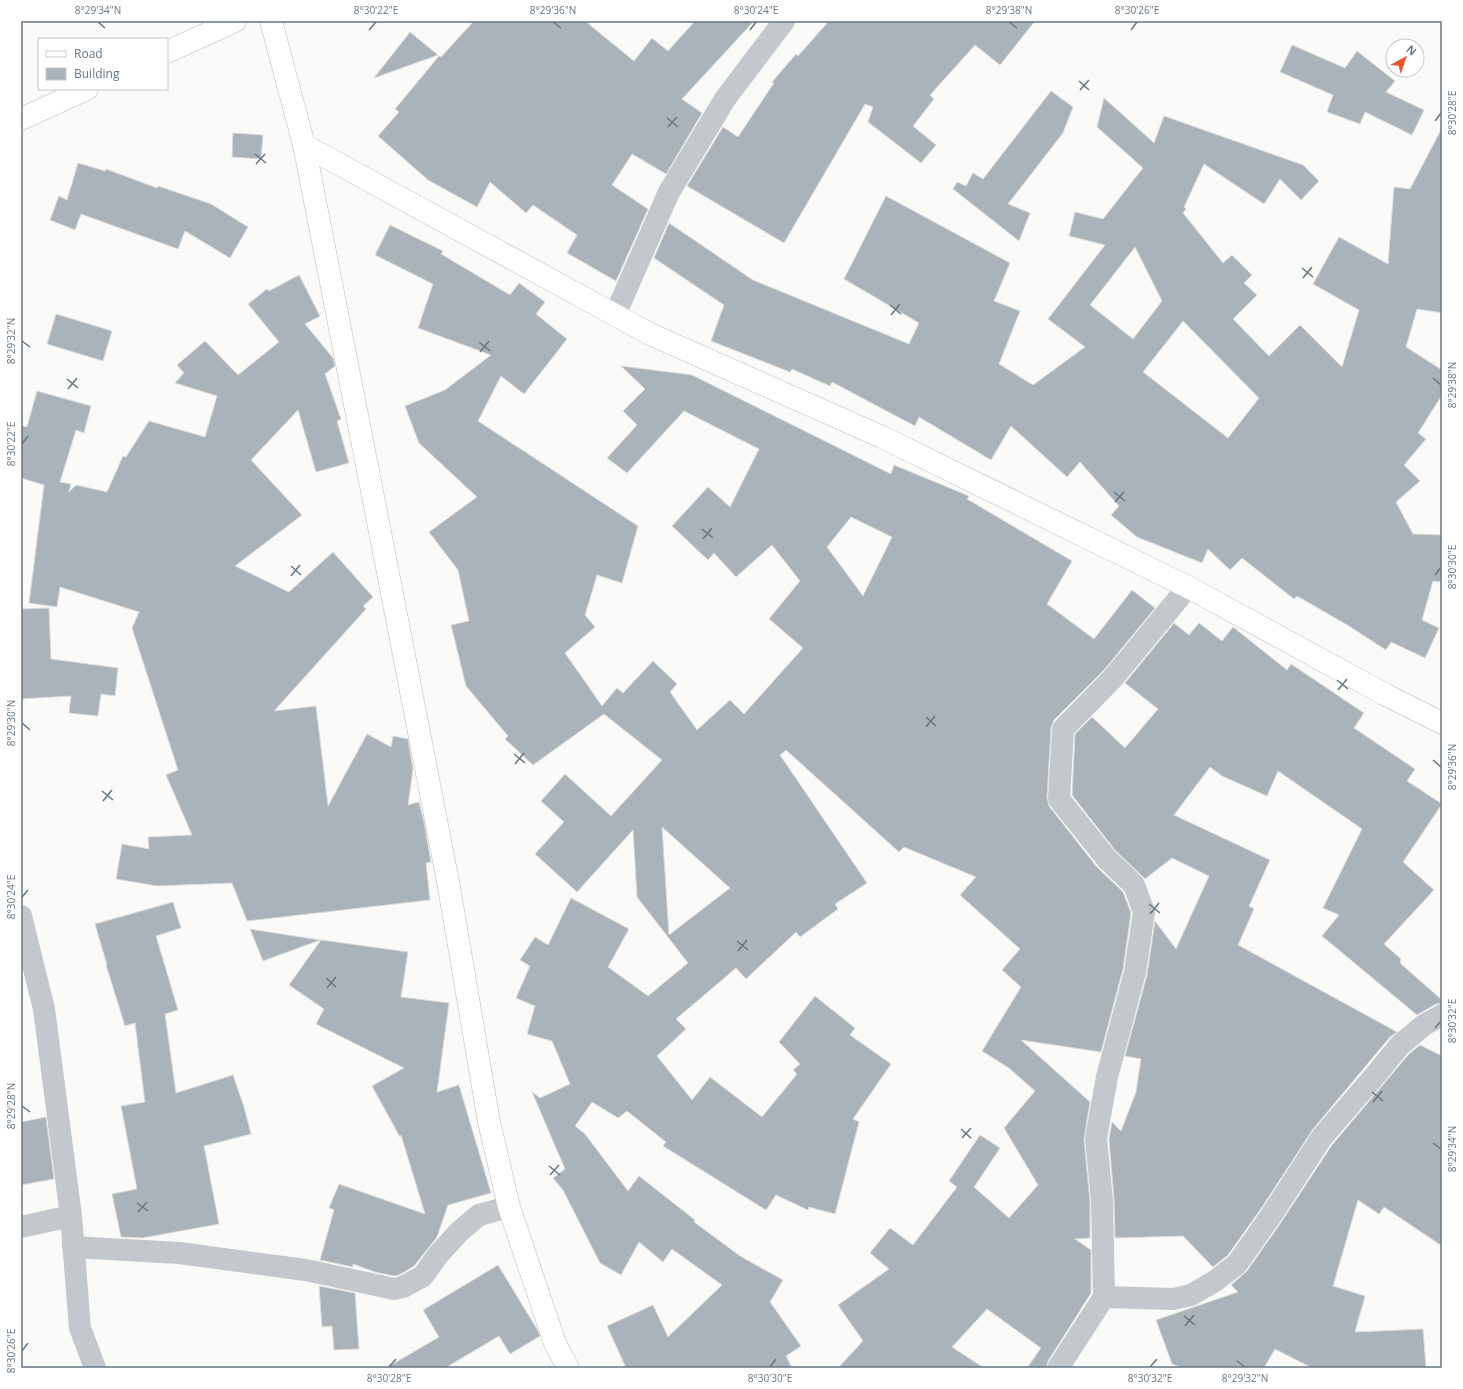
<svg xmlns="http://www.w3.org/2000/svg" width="1463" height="1389" viewBox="0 0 1463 1389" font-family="'Open Sans',sans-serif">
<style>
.building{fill:#aab3b9;stroke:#dcdcda;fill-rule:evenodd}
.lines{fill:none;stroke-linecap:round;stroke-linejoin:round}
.secondary-casing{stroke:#b3babf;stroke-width:23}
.primary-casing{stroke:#b5babe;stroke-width:23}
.street{stroke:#c3c8cc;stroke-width:22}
.secondary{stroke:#fff;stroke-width:22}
.primary{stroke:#fff;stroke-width:22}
.ticks{fill:none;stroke:#657683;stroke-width:1.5}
.neatline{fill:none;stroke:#657683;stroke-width:1.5}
.ticks-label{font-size:10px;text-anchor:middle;fill:#657683}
</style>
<rect width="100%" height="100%" fill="#fafaf8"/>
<!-- building -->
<g class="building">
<path d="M474 21H585L634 61 652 38 668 51 695 21H754L682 99 702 113 666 174 632 154 612 185 648 209 616 281 567 253 577 235 533 205 526 213 490 182 477 207 428 180 378 136 399 112 395 109 439 56 441 57Z"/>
<path d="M829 21H1035L1000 65 975 45 930 95 934 99 913 126 936 145 921 163 868 122 873 107 865 104 784 243 687 186 723 127 738 137 774 83 772 82 796 54 798 56Z"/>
<path d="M410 32 438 55 374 78Z"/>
<path d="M1292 45 1345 68 1357 51 1395 81 1386 92 1424 110 1412 135 1365 112 1360 124 1327 112 1333 95 1280 72Z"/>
<path d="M1051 91 1073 107 1063 133 1008 204 1030 213 1019 241 953 189 957 182 966 186 973 173 983 179Z"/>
<path d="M1104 98 1154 143 1164 116 1303 165 1319 181 1301 200 1280 179 1264 204 1204 164 1184 207 1186 209 1183 213 1223 263 1232 255 1252 275 1244 283 1257 295 1233 319 1269 356 1300 325 1342 367 1359 310 1313 284 1339 237 1388 264 1394 187 1410 189 1442 128V313L1417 309 1406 347 1442 370V395L1418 433 1426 439 1404 465 1420 481 1396 502 1413 534 1442 535V582L1433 581 1422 620 1439 628 1425 658 1391 642 1386 650 1349 626 1297 596 1294 599 1242 558 1230 570 1208 549 1202 563 1137 537 1111 515 1119 506 1080 462 1067 477 1011 426 991 460 919 417 915 426 832 382 830 386 792 369 790 372 711 341 724 305 654 258 669 223 753 280 909 344 919 323 844 279 886 196 1010 263 994 301 1020 311 999 364 1033 385 1085 347 1048 319 1105 245 1069 236 1075 212 1103 219 1143 168 1097 127ZM1135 247 1162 301 1133 339 1090 305ZM1183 321 1259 398 1228 438 1143 372Z"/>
<path d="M233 133 263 135 261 159 232 157Z"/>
<path d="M78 163 105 171 106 169 157 188 158 186 211 204 248 227 230 258 185 231 178 249 81 214 75 230 50 220 59 196 67 200Z"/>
<path d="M390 225 443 251 441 254 510 295 519 283 545 302 536 314 567 339 524 394 501 376 478 421 638 526 622 583 597 575 585 615 595 627 565 653 602 706 617 688 623 693 653 661 677 684 670 692 697 730 730 700 744 714 803 648 769 619 800 581 772 545 736 577 714 553 708 560 672 526 708 487 730 507 759 449 684 411 627 473 607 458 637 425 623 411 645 389 621 366 692 375 891 474 894 465 969 496 967 499 1072 561 1047 604 1094 639 1132 590 1155 608 1104 670 1054 720 1051 728 1047 798 1049 806 1096 866 1123 892 1131 913 1123 969 1101 1052 1021 1040 1090 1102 1084 1139 1090 1202V1238L1075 1239 1091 1250V1293L1048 1361 1046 1368H1027L1041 1348 987 1309 952 1347 984 1368H838L863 1341 838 1305 889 1269 870 1253 890 1228 913 1245 957 1187 949 1181 980 1135 1000 1148 974 1187 1009 1218 1038 1185 1004 1128 1035 1091 1009 1068 982 1051 1021 987 1002 970 1020 949 960 895 976 877 904 847 899 852 786 750 780 755 867 883 835 904 838 909 800 937 796 932 746 979 736 968 676 1019 686 1029 657 1056 692 1100 710 1077 762 1117 797 1074 793 1070 800 1064 779 1042 815 996 855 1028 850 1035 891 1064 853 1119 859 1122 835 1214 809 1207 808 1210 776 1195 766 1210 663 1146 666 1142 627 1111 618 1118 592 1102 575 1126 585 1134 628 1191 639 1176 695 1220 694 1222 740 1256 783 1280 770 1302 801 1346 786 1356 792 1368H626L607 1326 653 1305 668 1337 722 1285 672 1249 663 1262 639 1242 621 1275 600 1263 563 1190 553 1178 565 1169 532 1092 540 1098 570 1084 552 1041 527 1034 535 1006 516 998 530 966 520 960 535 937 548 945 571 898 629 929 608 967 648 996 688 963 637 897 633 830 577 892 535 854 564 822 541 801 565 774 611 816 662 760 604 714 533 765 505 739 508 736 466 686 451 625 469 621 458 570 429 532 477 497 419 443 405 406 445 390 491 355 418 328 433 284 375 255ZM851 517 892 537 863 596 827 547ZM662 827 730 888 669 935Z"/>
<path d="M299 275 320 316 305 324 333 358 335 366 325 374 341 419 337 421 349 463 316 472 298 410 251 460 302 515 235 566 289 592 333 552 373 597 363 606 366 609 274 711 316 706 328 806 367 734 391 747 393 736 408 739 413 769 408 805 419 802 424 822 431 862 426 863 430 900 247 921 232 883 157 886 116 879 122 844 149 849 148 837 192 835 166 775 178 770 132 628 139 612 60 587 57 607 29 603 44 485 21 478V425L27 427 37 391 91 406 84 433 76 430 60 482 71 484 69 492 76 485 107 492 123 456 126 457 149 421 205 437 217 396 175 383 184 373 177 365 205 341 238 375 279 342 248 304 267 289 269 291Z"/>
<path d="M56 314 112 331 103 361 47 344Z"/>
<path d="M49 608 51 659 118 668 115 696 101 694 98 716 69 713 71 696 21 699V609Z"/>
<path d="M1174 623 1189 635 1199 623 1222 641 1233 627 1287 670 1291 664 1364 713 1354 728 1415 769 1407 781 1442 804 1403 862 1434 890 1384 944 1401 959 1400 963 1442 1000V1003L1436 1004 1417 1015 1322 936 1339 915 1323 908 1362 829 1278 771 1267 796 1222 776 1210 767 1174 815 1270 860 1249 906 1254 909 1238 945 1397 1032 1390 1037 1313 1129 1262 1207 1228 1255 1213 1267 1183 1236 1115 1238 1114 1200 1109 1139 1112 1122 1121 1131 1136 1092 1141 1059 1125 1056 1147 975 1155 921 1176 949 1209 876 1172 858 1145 879 1115 850 1072 795 1075 734 1092 717 1125 748 1158 709 1125 683Z"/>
<path d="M173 902 181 928 156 936 178 1010 165 1014 176 1093 233 1075 244 1107 251 1134 204 1146 219 1224 142 1238 121 1237 112 1194 137 1189 121 1106 145 1102 135 1023 125 1026 106 965H107L95 924Z"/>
<path d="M250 929 320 940 263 961Z"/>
<path d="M321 940 408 952 401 997 449 1003 437 1092 459 1085 491 1193 448 1205 437 1237 414 1266 399 1275 394 1276 375 1272 353 1264V1267L320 1260 334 1210 329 1208 339 1184 425 1214 401 1135 400 1137 372 1086 404 1068 316 1024 324 1009 289 985Z"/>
<path d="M1420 1045 1442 1056V1246L1384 1207 1379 1214 1358 1200 1333 1286 1365 1296 1355 1332 1423 1329 1426 1368H1312L1275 1349 1264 1368H1182L1172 1364 1156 1320 1238 1292 1231 1285 1247 1271 1282 1221 1332 1145 1409 1054Z"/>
<path d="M46 1117 54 1179 21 1185V1122Z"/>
<path d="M498 1265 537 1329 540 1336 510 1354 499 1336 445 1368H386L439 1337 423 1310Z"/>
<path d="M319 1286 355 1293 359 1349 334 1350 332 1326 322 1327Z"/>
</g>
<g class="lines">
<!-- secondary casing -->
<g class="secondary-casing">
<g id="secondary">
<path d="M271 21 304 145 390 583 449 887 489 1122 509 1207 555 1343 568 1368"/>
<path d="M304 145 650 334 882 437 1188 587 1386 695 1442 723"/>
</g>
</g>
<!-- primary casing -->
<g class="primary-casing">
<g id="primary">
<path d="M167 52 235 21"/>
<path d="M21 119 87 89"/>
</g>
</g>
<!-- street -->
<g class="street">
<path d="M615 315 669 192 725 99 784 21"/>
<path d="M21 916 44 1009 71 1216 80 1328 95 1368"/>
<path d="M21 1227 71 1216"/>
<path d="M73 1247 179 1253 306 1270 394 1289 403 1287 423 1276 438 1255 459 1232 479 1215 509 1207"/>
<path d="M1104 1297 1173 1299 1191 1295 1215 1281 1237 1264 1272 1214 1322 1137 1373 1078 1400 1045 1424 1025 1442 1015"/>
<path d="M1058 1368 1104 1297 1102 1201 1096 1138 1107 1077 1135 972 1144 912 1134 885 1106 858 1059 799 1063 729 1113 678 1188 587"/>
</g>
<!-- secondary -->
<use href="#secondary" class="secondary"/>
<!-- primary -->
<use href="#primary" class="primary"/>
</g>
<!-- ticks -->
<path class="ticks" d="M98 22 105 28M553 22 561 28M1009 22 1017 28M369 30 376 22M750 30 756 22M1131 30 1137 22M1079 81 1089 90M1080 90 1089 80M667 118 678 127M1435 121 1441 113M668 127 677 117M255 154 266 163M256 164 265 154M1302 268 1313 277M1303 278 1312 267M890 305 901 314M891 315 900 304M22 341 30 347M479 342 490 351M480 352 489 341M1433 378 1441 385M67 379 78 388M68 389 77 378M22 444 28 436M1114 492 1125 501M1115 502 1124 492M702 529 713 538M703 539 712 528M291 566 301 575M1435 575 1441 567M291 576 300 565M1337 680 1348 689M1338 690 1347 679M926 717 936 726M22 723 30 730M926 727 935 716M514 754 525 763M1433 760 1441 767M515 764 524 753M102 791 113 800M103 801 112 790M22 897 28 890M1149 904 1160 913M1150 914 1159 903M737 941 748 950M738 951 747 940M326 978 336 987M327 988 336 977M1435 1028 1441 1021M1372 1092 1383 1101M1373 1102 1382 1091M22 1106 30 1112M961 1129 971 1138M962 1138 971 1128M1433 1143 1441 1149M549 1166 560 1175M550 1175 559 1165M137 1203 148 1211M138 1212 147 1202M1184 1316 1195 1325M1185 1326 1194 1315M22 1351 28 1343M1237 1361 1245 1367M389 1367 396 1359M770 1367 776 1359M1150 1367 1157 1359"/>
<!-- border -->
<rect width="1463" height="1389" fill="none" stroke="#ffffff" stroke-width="44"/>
<!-- legend -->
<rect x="38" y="38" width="130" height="52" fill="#ffffff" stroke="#c1c8cd"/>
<rect x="46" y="51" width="20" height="6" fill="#ffffff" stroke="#c1c8cd"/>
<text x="74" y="58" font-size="12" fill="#657683">Road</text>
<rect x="46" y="68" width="20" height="12" fill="#aab3b9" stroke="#c1c8cd"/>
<text x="74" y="78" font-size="12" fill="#657683">Building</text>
<!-- north arrow -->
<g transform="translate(1405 58) rotate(40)"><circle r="19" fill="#ffffff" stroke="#c1c8cd"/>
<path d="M0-3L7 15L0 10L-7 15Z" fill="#e4572e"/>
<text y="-6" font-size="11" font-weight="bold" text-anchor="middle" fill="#657683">N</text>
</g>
<rect x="22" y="22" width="1419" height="1345" class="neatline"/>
<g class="ticks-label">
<text x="98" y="14">8°29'34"N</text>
<text x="376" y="14">8°30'22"E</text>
<text x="553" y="14">8°29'36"N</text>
<text x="756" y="14">8°30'24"E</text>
<text x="1009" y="14">8°29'38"N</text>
<text x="1137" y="14">8°30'26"E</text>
<text transform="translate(1452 113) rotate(-90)" y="4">8°30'28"E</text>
<text transform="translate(11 341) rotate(-90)" y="4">8°29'32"N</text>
<text transform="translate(1452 385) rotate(-90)" y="4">8°29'38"N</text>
<text transform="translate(11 444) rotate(-90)" y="4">8°30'22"E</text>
<text transform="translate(1452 567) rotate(-90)" y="4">8°30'30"E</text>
<text transform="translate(11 723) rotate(-90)" y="4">8°29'30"N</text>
<text transform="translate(1452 767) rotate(-90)" y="4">8°29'36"N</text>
<text transform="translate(11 897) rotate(-90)" y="4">8°30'24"E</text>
<text transform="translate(1452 1021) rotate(-90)" y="4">8°30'32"E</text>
<text transform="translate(11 1106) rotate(-90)" y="4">8°29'28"N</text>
<text transform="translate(1452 1149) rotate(-90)" y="4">8°29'34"N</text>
<text transform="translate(11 1351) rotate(-90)" y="4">8°30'26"E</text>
<text x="389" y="1382">8°30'28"E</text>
<text x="770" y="1382">8°30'30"E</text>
<text x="1150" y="1382">8°30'32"E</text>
<text x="1245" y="1382">8°29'32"N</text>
</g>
</svg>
